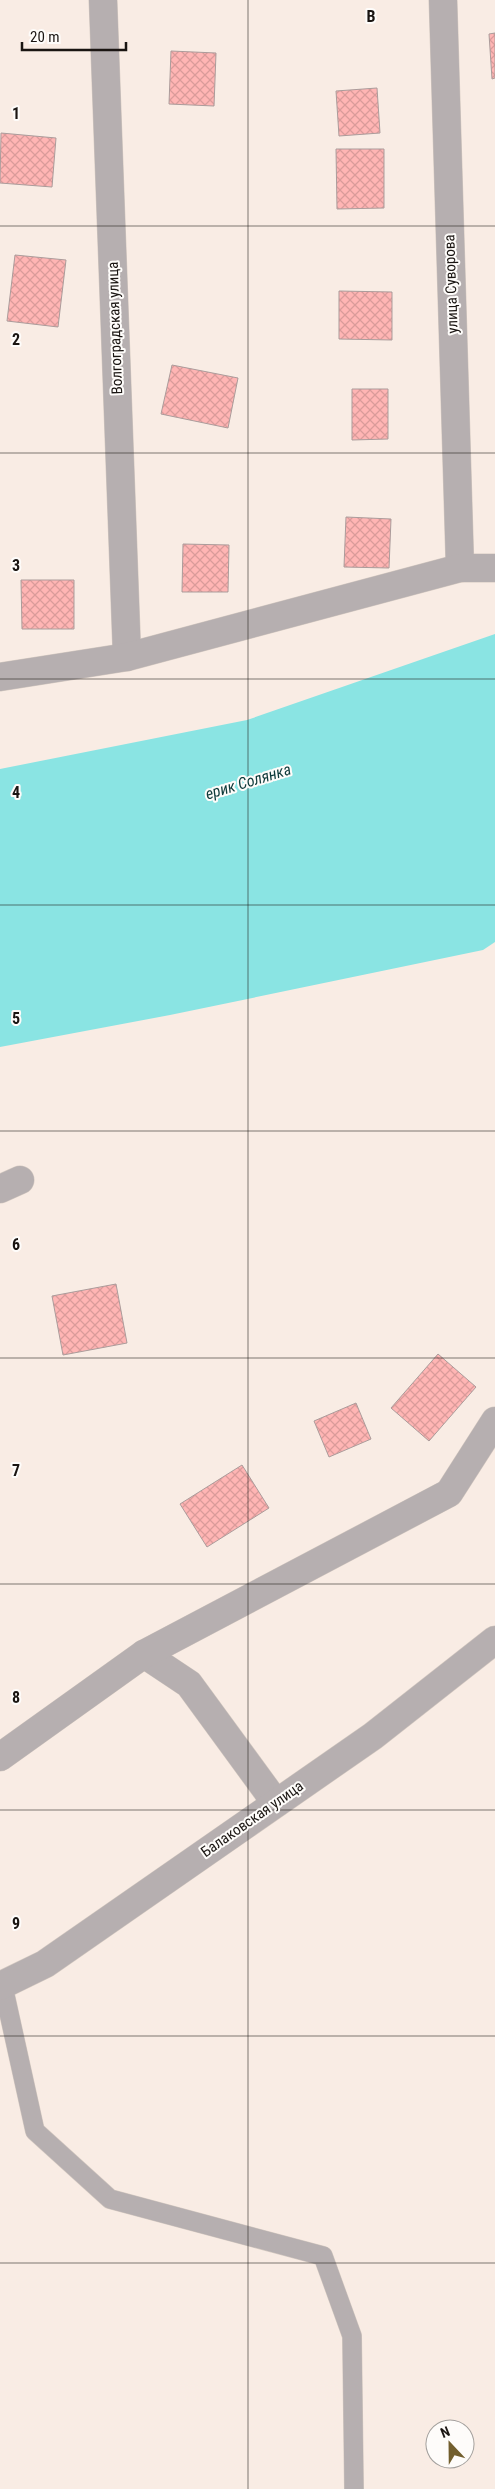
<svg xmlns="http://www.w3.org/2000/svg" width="495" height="2489" viewBox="0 0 495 2489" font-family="'Roboto Condensed',sans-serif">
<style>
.water{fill:#8ae4e3}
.building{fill:url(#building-cross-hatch);stroke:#ab9c9b}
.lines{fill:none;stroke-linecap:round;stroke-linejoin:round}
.service-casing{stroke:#d5cac2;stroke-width:20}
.minor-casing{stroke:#d5cac2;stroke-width:29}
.service{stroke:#b6afb0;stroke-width:19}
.minor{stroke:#b6afb0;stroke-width:28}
.grid{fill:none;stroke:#1a1512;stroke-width:1;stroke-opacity:0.55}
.labels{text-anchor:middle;stroke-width:4;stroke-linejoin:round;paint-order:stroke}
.street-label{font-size:15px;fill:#1a1512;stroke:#fefcfa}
.water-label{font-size:16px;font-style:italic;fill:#0e3a3a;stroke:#fefcfa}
.grid-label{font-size:16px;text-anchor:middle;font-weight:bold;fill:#1a1512;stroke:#fefcfa;stroke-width:4;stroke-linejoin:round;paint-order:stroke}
</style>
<defs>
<pattern id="building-cross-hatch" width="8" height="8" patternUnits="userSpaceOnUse" patternTransform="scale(1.25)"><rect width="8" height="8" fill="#ffb5b4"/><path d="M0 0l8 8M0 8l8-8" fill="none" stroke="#da9b9a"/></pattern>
</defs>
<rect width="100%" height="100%" fill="#f9ece4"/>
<!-- water -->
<path class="water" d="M495 634V942L483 950 170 1015 0 1047V769L247 720Z"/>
<!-- building -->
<g class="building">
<path d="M495 33V78L492 79 489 34Z"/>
<path d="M171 51 216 53 214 106 169 104Z"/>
<path d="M377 88 380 133 339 136 336 91Z"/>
<path d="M1 133 56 138 52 187 0 183Z"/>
<path d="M336 149H384V208L337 209Z"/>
<path d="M15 255 66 260 58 327 7 321Z"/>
<path d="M339 291 392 292V340L339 339Z"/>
<path d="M172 365 238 378 228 428 161 414Z"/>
<path d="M352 389H388V439L352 440Z"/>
<path d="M346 517 391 519 389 568 344 567Z"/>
<path d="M183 544 229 545 228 592H182Z"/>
<path d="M21 580H74V629H22Z"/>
<path d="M116 1284 127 1343 63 1355 52 1296Z"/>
<path d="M438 1354 476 1387 429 1441 391 1408Z"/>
<path d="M356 1403 371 1439 329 1457 314 1421Z"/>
<path d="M242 1465 269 1508 207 1547 180 1504Z"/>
</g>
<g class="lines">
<!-- service casing -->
<g class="service-casing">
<path id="service" d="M3 1986 35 2131 110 2199 323 2256 352 2336 354 2489"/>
</g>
<!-- minor casing -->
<g class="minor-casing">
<g id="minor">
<path d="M103 0 127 657"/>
<path d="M443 0 460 568"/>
<path d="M0 677 127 657 460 568H495"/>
<path d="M0 1189 20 1180"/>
<path d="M144 1654 189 1684 276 1803"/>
<path d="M0 1757 144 1654 449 1493 495 1421"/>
<path d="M0 1986 45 1964 373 1736 495 1640"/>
</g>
</g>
<!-- service -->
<use href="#service" class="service"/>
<!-- minor -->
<use href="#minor" class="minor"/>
</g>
<!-- grid -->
<path class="grid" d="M248 0V2489M0 226H495M0 453H495M0 679H495M0 905H495M0 1131H495M0 1358H495M0 1584H495M0 1810H495M0 2036H495M0 2263H495"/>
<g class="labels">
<!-- street labels -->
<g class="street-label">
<text transform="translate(451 284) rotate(-92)" y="5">улица Суворова</text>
<text transform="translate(115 328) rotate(-92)" y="5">Волгоградская улица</text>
<text transform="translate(252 1819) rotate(-35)" y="5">Балаковская улица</text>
</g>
<!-- water labels -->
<g class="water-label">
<text transform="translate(248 781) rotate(-17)" y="6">ерик Солянка</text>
</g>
</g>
<g class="grid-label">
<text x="371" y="22">B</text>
<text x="16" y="119">1</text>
<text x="16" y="345">2</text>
<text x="16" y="571">3</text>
<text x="16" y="798">4</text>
<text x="16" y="1024">5</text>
<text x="16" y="1250">6</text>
<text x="16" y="1476">7</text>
<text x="16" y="1703">8</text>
<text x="16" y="1929">9</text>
</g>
<!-- north arrow -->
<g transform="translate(450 2444) rotate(338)"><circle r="24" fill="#fefcfa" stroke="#a3a09d"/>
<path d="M0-4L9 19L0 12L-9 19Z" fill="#725e2d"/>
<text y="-8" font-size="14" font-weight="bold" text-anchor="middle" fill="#1a1512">N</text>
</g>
<!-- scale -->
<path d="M22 42v8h104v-8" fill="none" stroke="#1a1512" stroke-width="2.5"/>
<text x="30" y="42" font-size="15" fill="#1a1512" stroke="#fefcfa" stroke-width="4" paint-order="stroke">20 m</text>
</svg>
